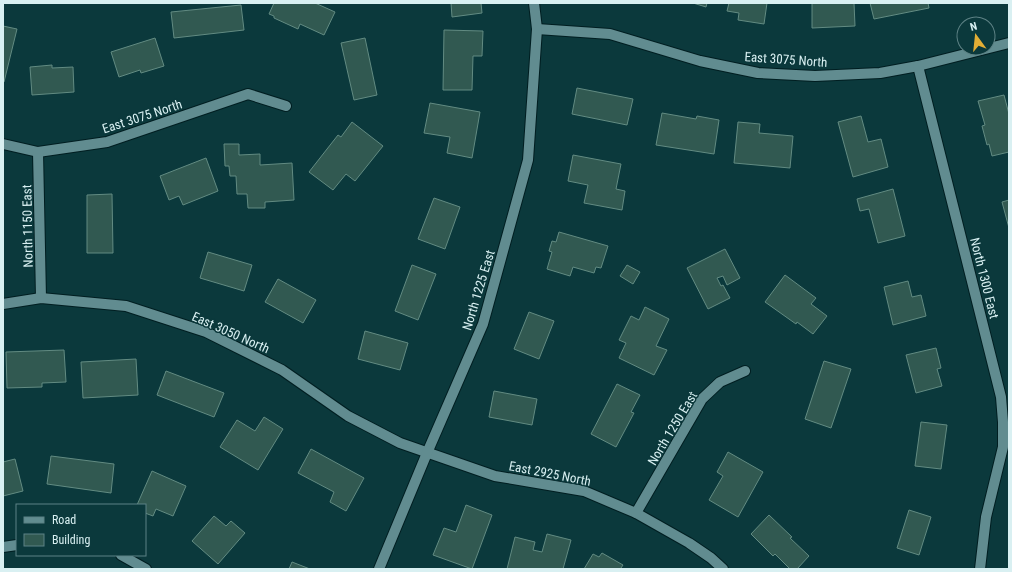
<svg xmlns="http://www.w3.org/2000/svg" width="1012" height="572" viewBox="0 0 1012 572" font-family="'Roboto Condensed',sans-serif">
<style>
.building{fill:#315951;stroke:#628b82}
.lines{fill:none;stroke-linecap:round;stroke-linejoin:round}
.street-casing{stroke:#001e21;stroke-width:12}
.street{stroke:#618c90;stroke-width:10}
.labels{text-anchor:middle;stroke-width:3;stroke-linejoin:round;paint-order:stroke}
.street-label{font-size:13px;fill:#d9f0f2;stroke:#0b393c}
</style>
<rect width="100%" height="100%" fill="#0b393c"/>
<!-- building -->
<g class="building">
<path d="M274 3H315L335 12 324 35 300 24 298 29 274 18V16L269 14Z"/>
<path d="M451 3H481L482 13 452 17Z"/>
<path d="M693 3H707L706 7Z"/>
<path d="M729 3H767L764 24 738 20 739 13 727 11Z"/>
<path d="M812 3H854L855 26 812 28Z"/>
<path d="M870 3H928L929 8 874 19Z"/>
<path d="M241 5 244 30 174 38 171 12Z"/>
<path d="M3 26 17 29 4 82 3 81Z"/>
<path d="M444 30 483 31 482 56H473L472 90H443Z"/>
<path d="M155 38 164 66 141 73 140 70 119 77 111 52Z"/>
<path d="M365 38 377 95 354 100 341 43Z"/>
<path d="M52 65V68L73 67 74 92 32 95 30 67Z"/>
<path d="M577 88 633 99 627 125 572 114Z"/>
<path d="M1004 95 1009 114V152L992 156 989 144 987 145 982 126 985 125 978 101Z"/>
<path d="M430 103 480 112 472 158 447 153 450 137 424 133Z"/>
<path d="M662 113 696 119 697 116 719 120 714 154 656 145Z"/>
<path d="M861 116 868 142 881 139 888 167 853 177 838 122Z"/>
<path d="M352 122 383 146 355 181 346 174 333 190 309 172 338 135 341 137Z"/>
<path d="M738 122 760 124 759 133 793 136 790 168 734 163Z"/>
<path d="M224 144H239V155L260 154V165L292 163 294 200 265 202V208H248L247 194H237L236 176H230L229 166H225Z"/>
<path d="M573 155 621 164 616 189 625 191 622 210 584 203 588 185 568 181Z"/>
<path d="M206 158 218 191 183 205 179 196 169 200 160 176Z"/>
<path d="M893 189 905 236 878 243 869 209 860 211 857 199Z"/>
<path d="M112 194 113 253H87V195Z"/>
<path d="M434 198 460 207 445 249 418 239Z"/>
<path d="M1009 200V228L1002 202Z"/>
<path d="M559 232 608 246 601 268 596 267 594 273 573 267 570 276 547 269 552 252 549 251 552 241 556 242Z"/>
<path d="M725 249 740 278 727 285 723 276 717 278 721 286 723 285 730 298 708 309 687 268Z"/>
<path d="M208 252 252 265 244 291 200 278Z"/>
<path d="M412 265 436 274 418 320 395 311Z"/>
<path d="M627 265 640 272 633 284 620 276Z"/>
<path d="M785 275 816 298 811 304 827 316 813 334 797 322 796 324 765 302Z"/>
<path d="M278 279 316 300 303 323 265 302Z"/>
<path d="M908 281 912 297 921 295 926 316 893 325 884 287Z"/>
<path d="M645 307 669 319 656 346 667 350 654 375 619 358 626 343 619 340 631 316 639 320Z"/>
<path d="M529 312 554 321 539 359 514 349Z"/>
<path d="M365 331 408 343 400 370 358 359Z"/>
<path d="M936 348 941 368 937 369 942 386 916 393 906 355Z"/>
<path d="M64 350 66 382 42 383V387L7 388 6 352Z"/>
<path d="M136 359 138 395 83 398 81 362Z"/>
<path d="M824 361 851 369 831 428 805 419Z"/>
<path d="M166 371 224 393 214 417 157 395Z"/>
<path d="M617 384 640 395 631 412 634 413 616 447 591 434Z"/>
<path d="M494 391 537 399 532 425 489 417Z"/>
<path d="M264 417 283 429 258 470 220 447 237 420 255 431Z"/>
<path d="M921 422 947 425 941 469 915 466Z"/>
<path d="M311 449 364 478 346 511 330 502 334 492 298 473Z"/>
<path d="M728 452 763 472 738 517 709 500 723 476 717 472Z"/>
<path d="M51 456 114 464 111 493 47 484Z"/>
<path d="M15 459 23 491 3 496V462Z"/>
<path d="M152 471 186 486 173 516 156 509 153 516 145 513V505H137Z"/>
<path d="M466 505 492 515 472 569 433 555 444 528 456 532Z"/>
<path d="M909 510 931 517 919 555 897 548Z"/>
<path d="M769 515 792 537 790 538 809 556 797 569H790L775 554 773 556 751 534Z"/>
<path d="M214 516 226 526 231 521 245 533 218 564 192 541Z"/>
<path d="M547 534 571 540 563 569H507L515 537 535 542 533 550 542 552Z"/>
<path d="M602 553 623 565 621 568 622 569H584L593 554 599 557Z"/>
<path d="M292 562 310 569H289Z"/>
</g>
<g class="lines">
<!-- street casing -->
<g class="street-casing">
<g id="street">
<path d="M537 29 610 34 700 61 758 73 815 76 880 73 918 66 1009 43"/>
<path d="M918 66 1001 397 1003 422V447L986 517 980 569"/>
<path d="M3 144 38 152 107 142 248 94 286 106"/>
<path d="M38 152 41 298"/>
<path d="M3 304 41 298 126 306 206 332 282 370 348 416 400 443 495 476 584 491 636 513 689 543 711 558 723 569"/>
<path d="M636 513 702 399 720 382 745 371"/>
<path d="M3 547 17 545"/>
<path d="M121 555 146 569"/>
<path d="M379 569 427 453 483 324 528 160 537 29 534 3"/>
</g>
</g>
<!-- street -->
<use href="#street" class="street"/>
</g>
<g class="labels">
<!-- street labels -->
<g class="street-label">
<text transform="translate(786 59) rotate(4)" y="5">East 3075 North</text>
<text transform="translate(142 116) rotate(-18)" y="5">East 3075 North</text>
<text transform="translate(27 226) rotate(-91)" y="5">North 1150 East</text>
<text transform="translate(985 278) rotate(76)" y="5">North 1300 East</text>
<text transform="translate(478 290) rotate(-73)" y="5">North 1225 East</text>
<text transform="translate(231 332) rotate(24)" y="5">East 3050 North</text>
<text transform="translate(672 428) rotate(-59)" y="5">North 1250 East</text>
<text transform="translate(550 473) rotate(11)" y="5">East 2925 North</text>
</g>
</g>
<!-- border -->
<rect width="1012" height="572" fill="none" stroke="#d9f0f2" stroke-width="8"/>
<!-- legend -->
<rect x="16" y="504" width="130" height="52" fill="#0b393c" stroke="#5d8285"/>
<rect x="24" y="517" width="20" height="6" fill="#618c90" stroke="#5d8285"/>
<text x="52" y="524" font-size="12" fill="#d9f0f2">Road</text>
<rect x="24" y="534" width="20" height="12" fill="#315951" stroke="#5d8285"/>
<text x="52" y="544" font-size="12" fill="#d9f0f2">Building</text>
<!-- north arrow -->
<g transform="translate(976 36) rotate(345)"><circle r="19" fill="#0b393c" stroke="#5d8285"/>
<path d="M0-3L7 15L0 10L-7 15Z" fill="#e3ae35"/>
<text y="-6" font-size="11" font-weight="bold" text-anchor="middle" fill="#d9f0f2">N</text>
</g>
</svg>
